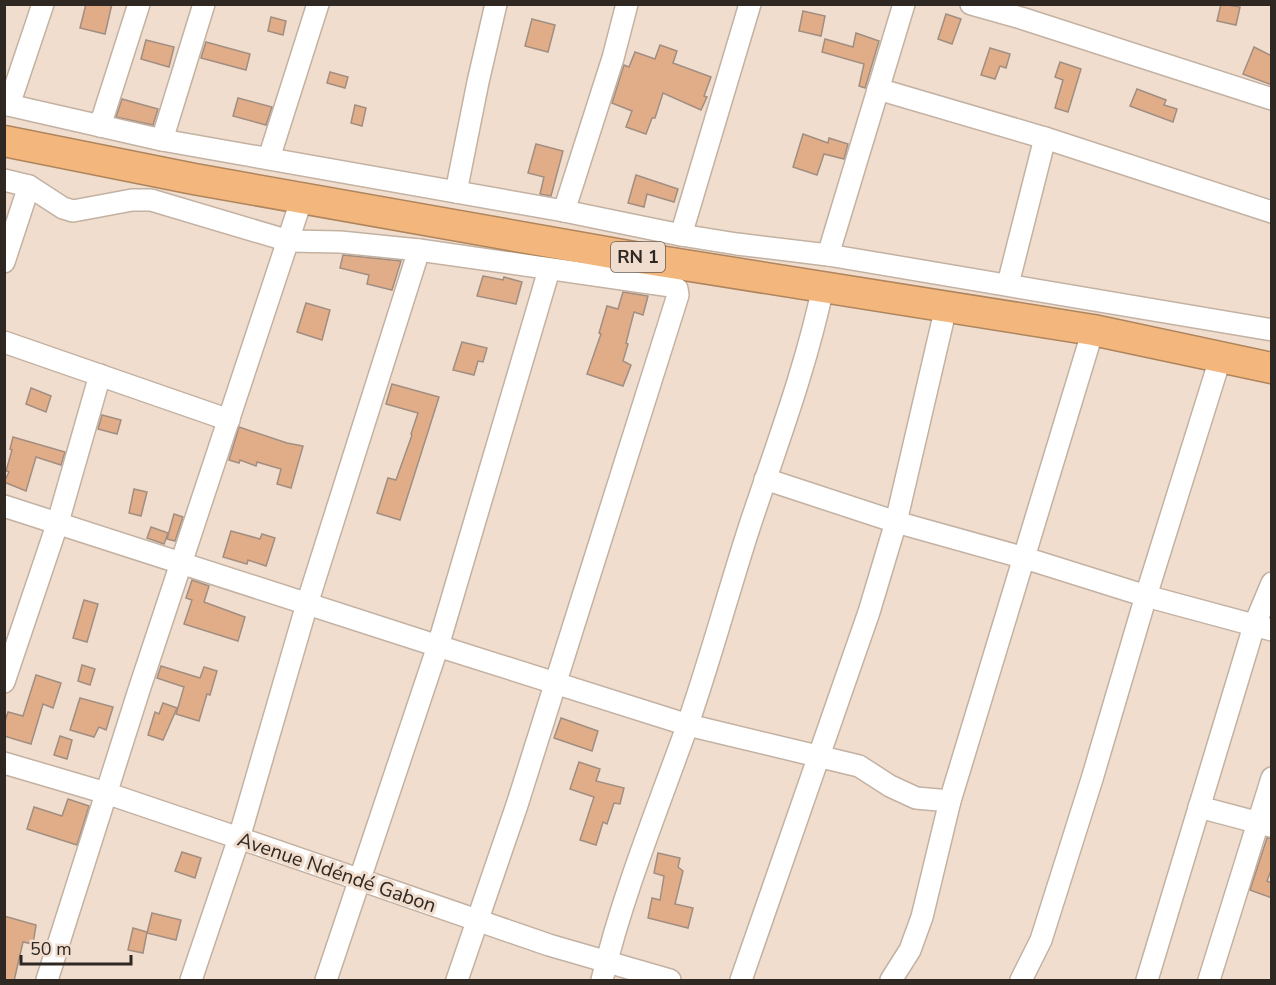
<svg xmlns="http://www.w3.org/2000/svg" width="1276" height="985" viewBox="0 0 1276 985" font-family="'Nunito Sans',sans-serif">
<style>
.building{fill:#e1ad88;stroke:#a18e81;stroke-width:1.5}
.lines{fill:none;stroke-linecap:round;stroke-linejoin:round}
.minor-casing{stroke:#c3b1a2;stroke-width:24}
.highway-casing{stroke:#ae855d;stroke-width:33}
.minor{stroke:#fff;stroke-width:21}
.highway{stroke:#f3b77d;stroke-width:30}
.labels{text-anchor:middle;stroke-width:6;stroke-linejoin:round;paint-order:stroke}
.shield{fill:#f0ddce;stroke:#695e56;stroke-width:1.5}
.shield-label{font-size:18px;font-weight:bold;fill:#2f2822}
.street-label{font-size:20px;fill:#2f2822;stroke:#f0ddce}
</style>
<rect width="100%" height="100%" fill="#f0ddce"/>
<!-- building -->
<g class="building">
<path d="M86 4H112L105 34 80 28Z"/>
<path d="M1221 4 1240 7 1236 25 1217 21Z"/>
<path d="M803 11 825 16 821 36 799 31Z"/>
<path d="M946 14 961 19 952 44 938 39Z"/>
<path d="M271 17 286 21 283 35 268 31Z"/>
<path d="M532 19 555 25 548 52 525 46Z"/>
<path d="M856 33 879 41 865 88 859 86 864 64 822 52 825 39 853 47Z"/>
<path d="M146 40 174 47 169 67 141 59Z"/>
<path d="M206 42 250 54 246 70 201 58Z"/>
<path d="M660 45 677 51 673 63 711 77 704 96 707 97 701 110 663 93 655 118H652L646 134 626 127 632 111 612 103 624 65 629 67 635 52 655 59Z"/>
<path d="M1254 47 1272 56V85L1243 74Z"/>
<path d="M990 48 1010 54 1006 68 1000 66 995 79 981 75Z"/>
<path d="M1060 62 1081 69 1068 112 1055 108 1063 80 1055 77Z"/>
<path d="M330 72 348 77 345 88 327 83Z"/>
<path d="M1137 89 1166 100 1164 105 1177 109 1173 122 1130 106Z"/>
<path d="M238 98 272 107 266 125 233 116Z"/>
<path d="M122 99 158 109 153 125 116 117Z"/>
<path d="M355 105 366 108 362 126 351 123Z"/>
<path d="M803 134 828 143 829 138 848 144 844 159 824 154 817 175 793 167Z"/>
<path d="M536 144 563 151 551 196 540 194 544 177 528 173Z"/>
<path d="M636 175 678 189 674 202 647 194 644 207 628 203Z"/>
<path d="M343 255 401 261 392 290 367 284 369 275 340 268Z"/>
<path d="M483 276 503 280 504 277 522 282 516 304 477 296Z"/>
<path d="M623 292 648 296 643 315 634 312 626 343 628 344 623 361 631 365 623 386 587 374 601 334 599 333 607 306 618 309Z"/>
<path d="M306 303 330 310 322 340 297 332Z"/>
<path d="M462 342 487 348 483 362 478 361 474 375 453 370Z"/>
<path d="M392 384 439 397 400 520 377 513 388 478 396 480 412 435 411 434 418 413 386 404Z"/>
<path d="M31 388 51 396 46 412 26 404Z"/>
<path d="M102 415 121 420 117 434 98 429Z"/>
<path d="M239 427 287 443 303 446 291 488 277 484 281 469 257 462 256 466 240 460 239 463 229 460Z"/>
<path d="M13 437 65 452 61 465 36 457 26 491 4 482 9 472 6 471 12 450 10 449Z"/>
<path d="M134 489 147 492 141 516 129 513Z"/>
<path d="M174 514 183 517 175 541 167 539Z"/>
<path d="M151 527 168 533 164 544 147 538Z"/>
<path d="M231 531 260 539 262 534 275 538 266 566 248 560 247 564 223 557Z"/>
<path d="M192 580 209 586 204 602 245 617 238 641 184 624 192 600 186 598Z"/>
<path d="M84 600 98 604 87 642 73 638Z"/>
<path d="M82 665 95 669 90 685 78 681Z"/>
<path d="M161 666 200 678 204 667 217 671 210 695 207 694 199 721 176 714 184 687 157 678Z"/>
<path d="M36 675 61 683 53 708 43 704 31 744 4 736V724L8 712 23 716Z"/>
<path d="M80 698 113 707 106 730 99 727 94 737 70 730Z"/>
<path d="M163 703 177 708 163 740 148 735 155 712 159 714Z"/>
<path d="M561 718 598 731 592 751 554 738Z"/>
<path d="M60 736 72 740 67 759 54 755Z"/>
<path d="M579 762 600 769 596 781 624 788 620 804 614 803 607 824 603 822 596 845 580 840 594 797 570 789Z"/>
<path d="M68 799 89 806 77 845 27 829 34 807 62 816Z"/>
<path d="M1267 838H1272V868L1267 881 1272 883V898L1250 890Z"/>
<path d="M182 852 201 858 195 878 175 871Z"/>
<path d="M658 853 680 858 678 867 683 871 675 904 693 908 688 928 648 918 652 898 660 900 664 876 654 873Z"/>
<path d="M152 913 181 920 176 940 147 933Z"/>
<path d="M4 916 36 925 33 944 23 942 14 981H4Z"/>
<path d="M133 928 147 932 143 953 128 950Z"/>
</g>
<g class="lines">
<!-- minor casing -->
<g class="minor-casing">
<g id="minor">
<path d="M971 4 1021 18 1272 99"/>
<path d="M878 89 1045 138 1272 212"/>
<path d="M4 104 162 140 564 211 681 235 737 244 828 255 1272 330"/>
<path d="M9 105 43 4"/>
<path d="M100 126 139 4"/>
<path d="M162 140 204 4"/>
<path d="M269 158 318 4"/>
<path d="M4 180 29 186 63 208 73 211 132 200H151L289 241 340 242 419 250 671 286 677 289 678 295 517 805 457 980"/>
<path d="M456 192 478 82 496 4"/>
<path d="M564 211 613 58 627 4"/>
<path d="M681 235 750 4"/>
<path d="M828 255 904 4"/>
<path d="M4 262 29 186"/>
<path d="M1008 284 1045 138"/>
<path d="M4 342 229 420"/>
<path d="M765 479 896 522 1025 558 1146 596 1272 630"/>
<path d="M4 506 438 646 688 725 859 766 890 786 916 798 950 801"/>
<path d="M4 682 58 522 100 375"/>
<path d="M4 763 106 793 239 838 549 945 670 980"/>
<path d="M1199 807 1271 826"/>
<path d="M47 980 139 690 302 198"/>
<path d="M191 980 239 838 307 604 419 250"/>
<path d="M326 980 438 646 549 270"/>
<path d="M602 980C622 897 655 815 684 735 709 665 728 592 751 522 777 444 806 368 823 287"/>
<path d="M741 980 869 612 896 522 946 307"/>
<path d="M891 980 910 950 922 917 950 801 1093 330"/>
<path d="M1021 980 1041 940 1092 779 1146 596 1221 356"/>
<path d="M1147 980 1254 626 1272 583"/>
<path d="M1209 980 1272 778"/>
</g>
</g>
<!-- highway casing -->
<g class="highway-casing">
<path id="highway" d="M4 141 194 179 634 257 1093 330 1272 368"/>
</g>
<!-- minor -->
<use href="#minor" class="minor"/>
<!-- highway -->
<use href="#highway" class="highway"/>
</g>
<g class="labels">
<!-- shield labels -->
<rect class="shield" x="611" y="242" width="54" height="30" rx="4.5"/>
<g class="shield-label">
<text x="638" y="263">RN 1</text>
</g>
<!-- street labels -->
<g class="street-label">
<text transform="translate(337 872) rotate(19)" y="7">Avenue Ndéndé Gabon</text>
</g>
</g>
<!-- border -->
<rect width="1276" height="985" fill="none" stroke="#2f2822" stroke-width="12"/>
<!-- scale -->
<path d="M21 955v9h110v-9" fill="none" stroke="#2f2822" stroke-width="3"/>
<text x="30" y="955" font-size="18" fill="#2f2822" stroke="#f0ddce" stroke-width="4.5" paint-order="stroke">50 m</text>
</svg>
